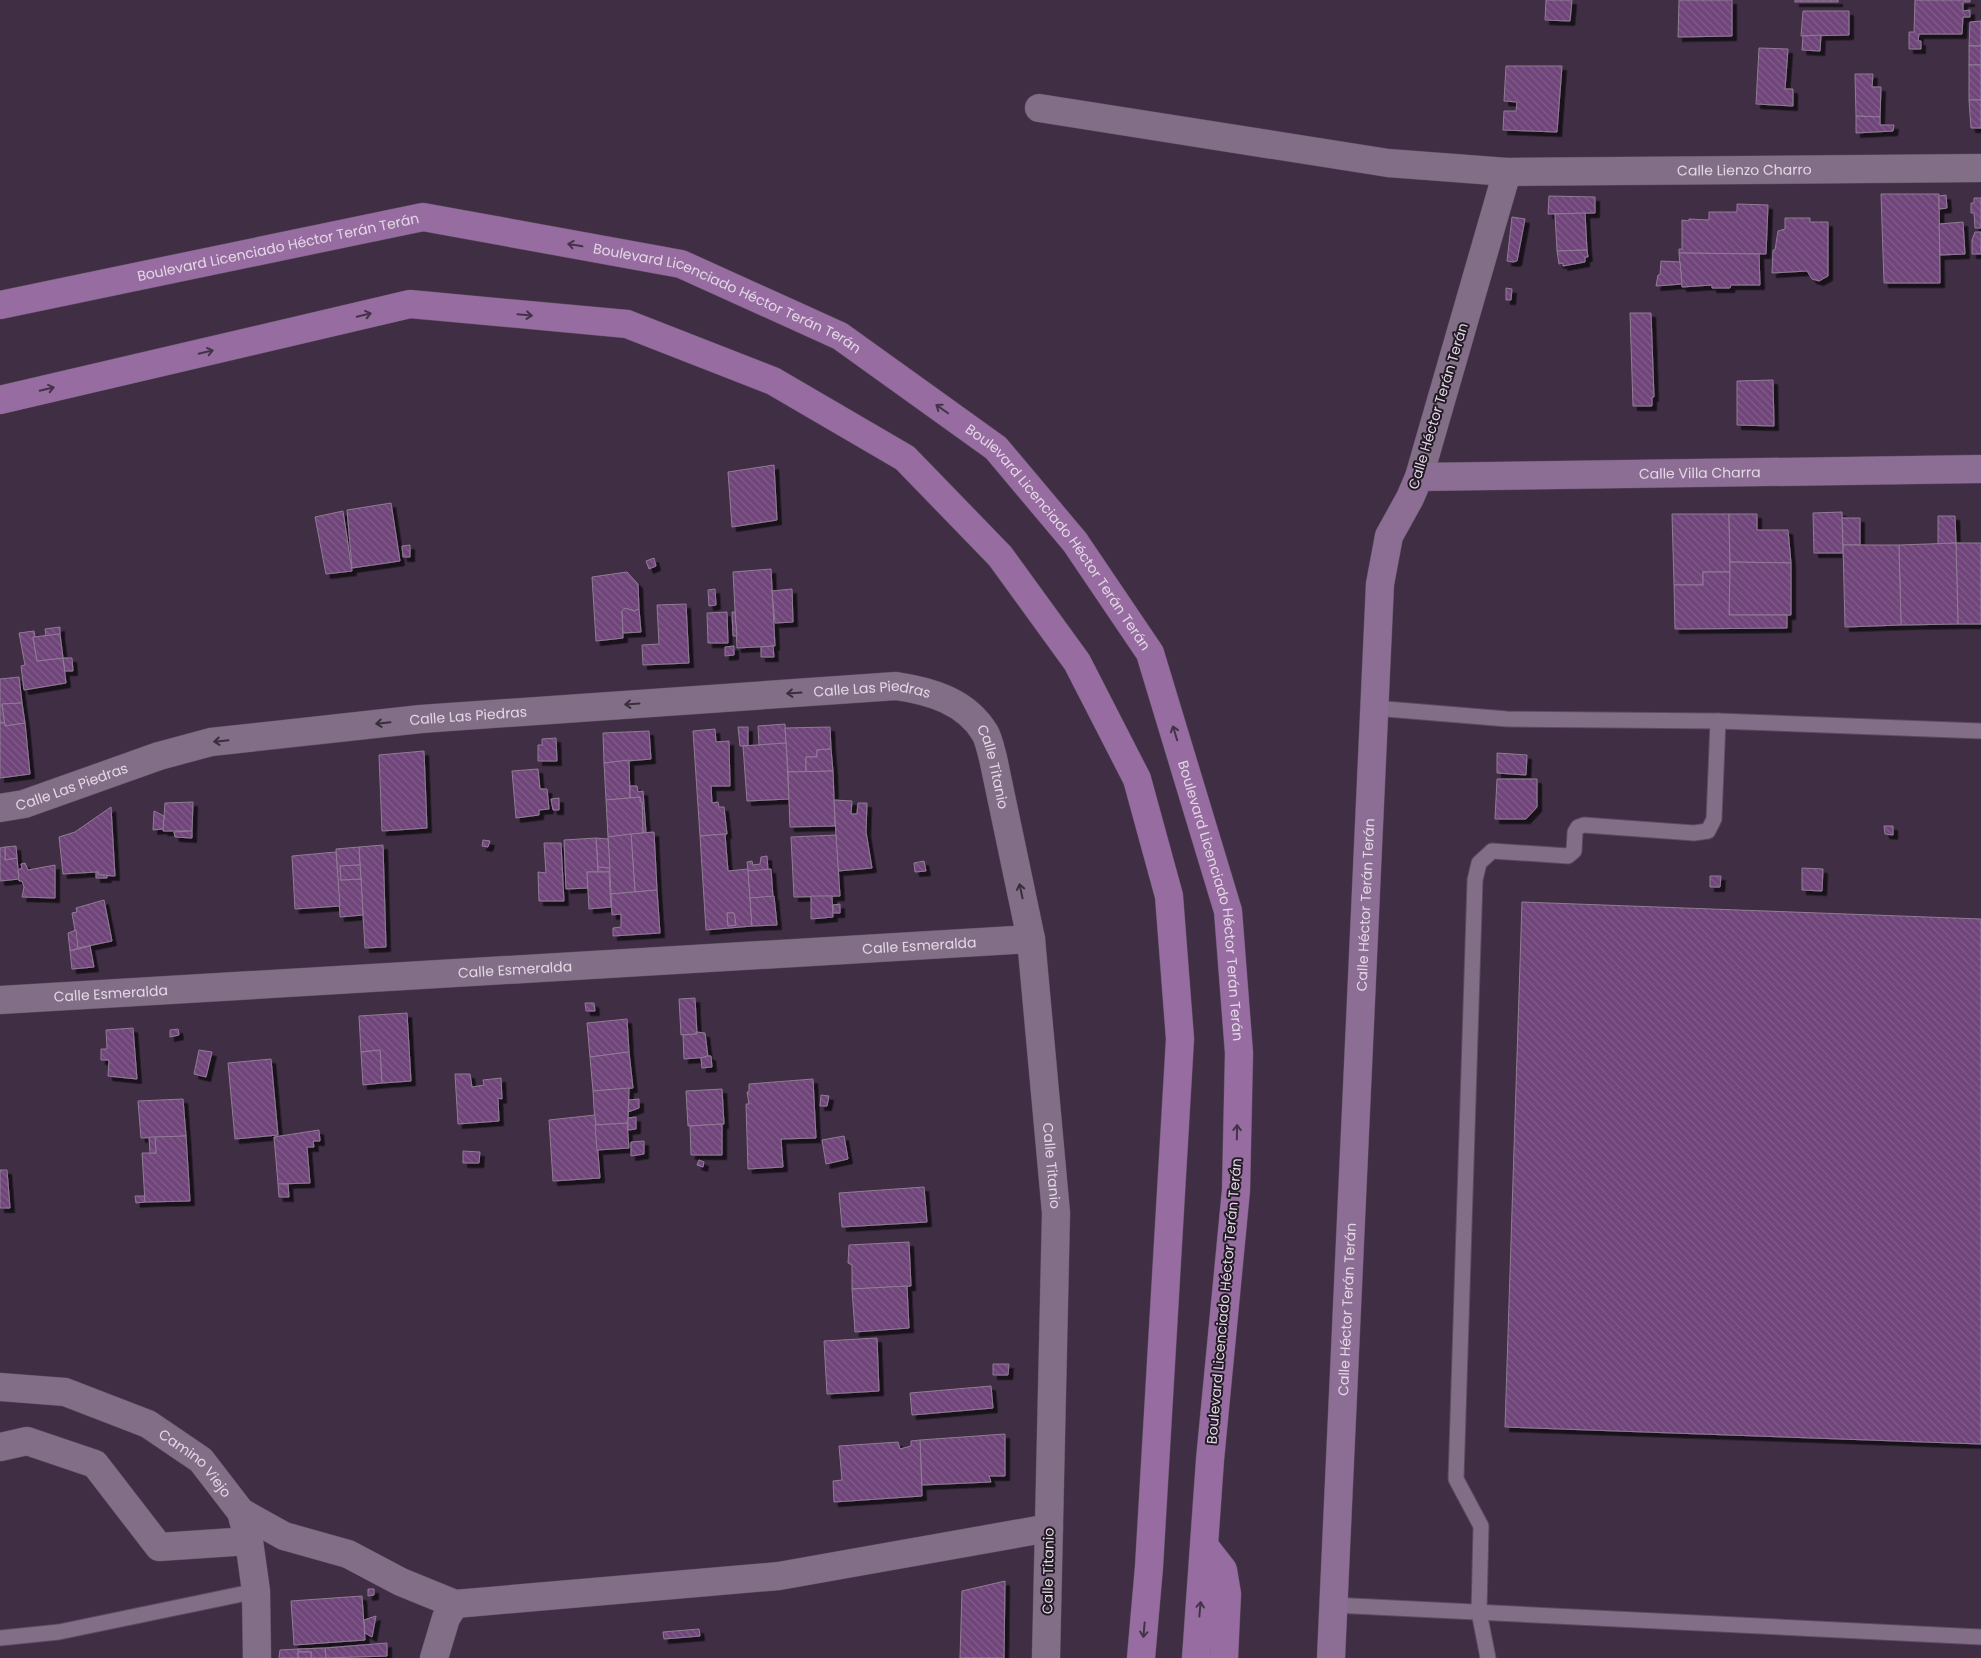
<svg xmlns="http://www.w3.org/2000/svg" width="1981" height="1658" viewBox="0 0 1981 1658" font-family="Poppins,sans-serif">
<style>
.building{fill:url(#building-back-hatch);stroke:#907c95;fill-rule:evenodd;filter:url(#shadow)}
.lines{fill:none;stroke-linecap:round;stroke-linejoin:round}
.lane-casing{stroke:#5b4b5e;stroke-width:17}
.street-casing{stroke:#5b4b5e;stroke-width:29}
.secondary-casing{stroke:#5b4b5e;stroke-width:29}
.primary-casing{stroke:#5b4b5e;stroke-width:29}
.lane{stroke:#826e87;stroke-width:15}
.street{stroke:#826e87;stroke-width:28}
.secondary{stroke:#8c6d94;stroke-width:28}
.primary{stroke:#966ca1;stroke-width:28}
.oneway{stroke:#443249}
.oneway2{stroke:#392e3c}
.labels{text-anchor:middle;stroke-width:4;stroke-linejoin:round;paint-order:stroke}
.street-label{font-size:14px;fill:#e3d7e5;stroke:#211923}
</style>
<defs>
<pattern id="building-back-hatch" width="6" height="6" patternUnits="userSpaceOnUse" patternTransform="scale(1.25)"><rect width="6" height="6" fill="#6f4479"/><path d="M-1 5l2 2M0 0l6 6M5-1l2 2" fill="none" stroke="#835e8c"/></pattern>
<filter id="shadow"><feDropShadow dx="4.5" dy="4.5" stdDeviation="0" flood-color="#0009"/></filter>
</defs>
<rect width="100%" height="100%" fill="#3f2e44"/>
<!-- building -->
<g class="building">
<path d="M1546 0H1572L1570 21 1545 20Z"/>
<path d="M1679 0H1732V36L1678 37Z"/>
<rect x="1795" y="0" width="43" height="2"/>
<path d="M1915 0H1970V2H1963V11L1970 10V17H1963L1962 34H1919L1918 41H1921V49H1909V32H1914Z"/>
<path d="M1803 11H1849V35L1801 36Z"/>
<path d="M1981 21V46H1969L1970 22Z"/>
<path d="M1821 35 1820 51 1802 50 1803 36Z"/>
<rect x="1969" y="46" width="12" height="19"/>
<path d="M1759 48 1788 49 1785 89H1793V106L1756 104Z"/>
<rect x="1969" y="65" width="12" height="35"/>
<path d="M1506 66H1562L1557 132 1503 130 1504 111H1516L1517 102 1504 101Z"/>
<path d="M1855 74H1873L1872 87H1881L1880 117 1856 116Z"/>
<path d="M1969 100H1981V128H1971Z"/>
<path d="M1856 116 1880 117V125H1894L1893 131 1856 133Z"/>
<path d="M1881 194H1939L1940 283H1884Z"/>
<path d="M1946 195 1947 208 1939 209V196Z"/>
<path d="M1549 196 1595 197V213L1548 214Z"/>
<path d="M1974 198H1981V228H1975L1974 213H1971V203H1974Z"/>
<path d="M1737 204 1768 205 1766 254 1679 253V249H1682V220L1689 221V219L1709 220V212H1737Z"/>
<path d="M1585 213 1587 250 1557 251 1555 214Z"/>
<path d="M1512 217 1525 219 1517 261 1513 262 1507 261Z"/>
<path d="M1785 218H1810V222H1828V276L1819 281 1812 279 1807 271 1772 273 1773 250H1775L1778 231 1785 229Z"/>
<path d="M1963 222 1965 254 1940 255 1939 224Z"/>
<path d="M1975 232H1981V254H1972V240Z"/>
<path d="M1587 250 1588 257H1585V262L1563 266V263L1559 264 1557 251Z"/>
<path d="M1679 253 1759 254 1760 285H1731L1730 288H1712V285L1682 287Z"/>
<path d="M1661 261 1680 262 1682 284 1656 286 1658 275H1660Z"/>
<path d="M1506 288 1512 289 1511 300H1506Z"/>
<path d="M1630 313H1651L1654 397H1652V406H1633Z"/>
<path d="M1773 380 1774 426 1737 425V381Z"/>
<path d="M774 465 777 520 732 527 728 472Z"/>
<path d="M391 503 400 561 352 568 347 510Z"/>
<path d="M343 511 352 571 326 574 315 517Z"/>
<path d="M1842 512 1843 553H1814L1813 513Z"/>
<path d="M1672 514H1729L1730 572H1703V585H1674Z"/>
<path d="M1729 514H1757V530H1788L1791 563 1730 562Z"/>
<path d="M1938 516H1955L1956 543 1938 544Z"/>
<path d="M1842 518H1860V545H1843Z"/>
<path d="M1956 543H1981V624H1958Z"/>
<path d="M1956 543 1958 624 1901 625 1899 545Z"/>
<path d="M410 545V557H403L402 546Z"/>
<path d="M1843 545H1899L1901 625 1845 627Z"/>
<path d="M654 558 656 566 649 569 646 561Z"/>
<path d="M1730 562 1791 563V615H1729Z"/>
<path d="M771 569 775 646 737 648 733 572Z"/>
<path d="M627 572 638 584 639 609 634 611 625 608 622 611 623 638 596 641 592 577Z"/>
<path d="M1703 572H1730L1729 615H1787V628L1675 629 1674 585H1703Z"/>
<path d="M715 589 716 605 709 606 708 590Z"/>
<path d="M792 589 793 622 775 623 772 591Z"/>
<path d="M686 604 689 663 643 665 642 645 659 644 657 605Z"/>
<path d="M625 608 634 611 639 609 641 632 623 633 622 611Z"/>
<path d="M727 612 728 643H708L707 613Z"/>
<path d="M732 612H735L737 636H733Z"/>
<path d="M60 627V634L46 636 45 629Z"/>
<path d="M34 631 35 637H33L37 661 63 658 66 683 24 690 21 666 25 665 19 633Z"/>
<path d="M60 634 63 658 37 661 33 637Z"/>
<path d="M734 646V655L725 656V647Z"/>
<path d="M773 646 774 657H761V647Z"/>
<path d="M63 658H72L73 671H65Z"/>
<path d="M19 677 22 703 2 704 5 723H0V679Z"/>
<path d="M22 703 25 723 5 726 2 704Z"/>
<path d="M0 723H5V726L25 723 30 774 0 778Z"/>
<path d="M785 724 786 743 759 745 758 726Z"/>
<path d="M738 727H748V746H740Z"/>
<path d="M830 727 831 749 817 750V757H806V772H788L785 728Z"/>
<path d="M715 729 716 742 729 741 730 786H711L712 803 718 802 719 807H724L727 834 700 836 693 731Z"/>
<path d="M649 731 651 759 604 763 603 733Z"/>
<path d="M556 738 557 761H538V745H542V739Z"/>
<path d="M786 743 789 799 747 801 743 746Z"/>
<path d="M831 749 833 771 806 772V757H817V750Z"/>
<path d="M424 751 427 828 382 831 379 755Z"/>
<path d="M1497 753 1527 755 1526 775 1497 773Z"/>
<path d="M629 760 630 798 606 800 604 763Z"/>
<path d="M538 769 540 789H547L549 809 539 810V815L516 818 512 771Z"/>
<path d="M833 771 835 826 790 827 788 772Z"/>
<path d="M1497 779H1537V807L1526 819H1495Z"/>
<path d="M630 786H637L638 792 643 791 646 833H643L642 802H640V797L630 798Z"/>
<path d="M640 797V802H642L643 833 608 837 606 800Z"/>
<path d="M559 798V810H553L551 799Z"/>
<path d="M834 800 852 801 851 814H857L858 803H867L866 832 872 868 838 871Z"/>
<path d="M193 802 192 831H163L165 803Z"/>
<path d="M111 807 115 876 98 875V872H96L63 874 59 837 75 832Z"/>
<path d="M154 811 164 816 163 829 153 830Z"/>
<path d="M1884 826H1893V835L1885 834Z"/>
<path d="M192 831V838L175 837 174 832Z"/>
<path d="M654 832 657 890 635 892 631 834Z"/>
<path d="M631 834 635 892 611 894 608 837Z"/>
<path d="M725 834 728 871 748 869 752 926 706 930 700 836ZM727 913H734L736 925 728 926Z"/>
<path d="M836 835 840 896 794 897 791 837Z"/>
<path d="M596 838 608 839 610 868 598 867Z"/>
<path d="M596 838 598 872H587L588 888 566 889 564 840Z"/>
<path d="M483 840 490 841 488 847 482 846Z"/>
<path d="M544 843H561L564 901H539L538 872 546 873Z"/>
<path d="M383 845 386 947 365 948 359 847Z"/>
<path d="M16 846 17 858 5 860V847Z"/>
<path d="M5 847V860L17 858 19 879 0 881V848Z"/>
<path d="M359 847 360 865 340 866 341 880 361 879 363 915 340 917 336 849Z"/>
<path d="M336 852 340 906 295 909 292 856Z"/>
<path d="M767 856 768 870 748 871 747 862 752 861 753 865 760 864 761 857Z"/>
<path d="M924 861 926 871 915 872 914 863Z"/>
<path d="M25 863 28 870 55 865V898L22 897 24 887 22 881H19L18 870 22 868 21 864Z"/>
<path d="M360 865 361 879 341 880 340 866Z"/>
<path d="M598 867 610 868 609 872H598Z"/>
<path d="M1802 868 1823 869 1822 891 1802 890Z"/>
<path d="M771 869 773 897 750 898 748 871Z"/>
<path d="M96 872H98V875H107V878H96Z"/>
<path d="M587 872H609L611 907 589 909Z"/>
<path d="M1710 876H1721L1720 887H1710Z"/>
<path d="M657 890 660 933 613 936V928L621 927V914L612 915 611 894Z"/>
<path d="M774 896 777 925 752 926 750 898Z"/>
<path d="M811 896H832L833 917 811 919Z"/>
<path d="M104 900 112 941 78 948 72 913 77 912 76 908Z"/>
<path d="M1522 902 1981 919V1444L1505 1427Z"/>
<path d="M840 904V913H833V905Z"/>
<path d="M727 913H734L736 925 728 926Z"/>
<path d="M76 930 78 948 70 951 68 933Z"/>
<path d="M90 946 94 967 72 969 70 951Z"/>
<path d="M695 998 697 1034 681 1035 679 999Z"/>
<path d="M585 1003H594L595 1011H586Z"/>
<path d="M407 1013 411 1081 382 1083 380 1050 361 1052 359 1016Z"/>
<path d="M627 1019 629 1052 590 1057 587 1023Z"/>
<path d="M133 1028 137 1079 108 1076 109 1060H101V1049H107L106 1030Z"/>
<path d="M178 1029 179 1035 170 1037V1030Z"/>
<path d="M696 1032 705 1033 708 1057 684 1059 683 1035 697 1034Z"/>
<path d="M199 1050 212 1052 206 1077 194 1074Z"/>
<path d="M380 1050 382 1083 363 1085 361 1052Z"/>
<path d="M629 1052 633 1088 593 1091 590 1057Z"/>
<path d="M707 1056H711L712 1067 702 1068 701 1058Z"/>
<path d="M271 1059 278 1135 235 1139 228 1063Z"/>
<path d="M455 1074H470L472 1087 484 1085 483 1080 501 1078 502 1099 498 1098 499 1121 458 1124Z"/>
<path d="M813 1079 816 1138 781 1139 783 1167 748 1169 746 1104H749L747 1092H749V1084Z"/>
<path d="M629 1088 628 1123 595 1125 593 1091Z"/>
<path d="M722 1089 724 1124 688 1126 686 1091Z"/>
<path d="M821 1095 829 1096 827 1106H820Z"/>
<path d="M183 1099 186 1136 141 1138 138 1101Z"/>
<path d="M639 1099V1108L628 1112 629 1100Z"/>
<path d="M595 1115 600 1178 553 1181 549 1120Z"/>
<path d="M636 1117V1129L628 1130V1118Z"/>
<path d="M627 1123 629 1148 597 1150 595 1125Z"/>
<path d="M722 1124V1155H691L690 1126Z"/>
<path d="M319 1130 320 1141H313L314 1147H307L310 1183 278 1184 274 1137Z"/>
<path d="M186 1136 190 1201 145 1202 142 1153H156L155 1137Z"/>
<path d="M844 1136 848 1159 826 1164 822 1140Z"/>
<path d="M149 1137H155L156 1153H150Z"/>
<path d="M644 1141V1154L631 1156V1142Z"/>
<path d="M463 1151 480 1152 479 1163H463Z"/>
<path d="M699 1160 704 1162 703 1167 697 1165Z"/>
<path d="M0 1170H7L10 1208H0Z"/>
<path d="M278 1184H288L289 1197H279Z"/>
<path d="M924 1187 927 1222 842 1227 839 1193Z"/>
<path d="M135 1196H144L145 1202 136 1203Z"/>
<path d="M909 1242 911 1286 852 1289V1265L848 1263 849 1245Z"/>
<path d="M907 1286 909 1328 855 1332 852 1289Z"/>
<path d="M877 1338 879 1391 827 1394 824 1341Z"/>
<path d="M993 1364H1009L1008 1375H993Z"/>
<path d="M991 1386 993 1408 912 1415 910 1393Z"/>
<path d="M1005 1434V1476H989L991 1482 922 1485 920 1440Z"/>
<path d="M920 1440 922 1496 834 1502 833 1481 842 1480 839 1446 898 1442 900 1449 911 1446V1441Z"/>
<path d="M1005 1581 1004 1658H960L962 1591Z"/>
<path d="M368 1589H374V1595L368 1596Z"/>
<path d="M362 1596 365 1640 294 1645 291 1601Z"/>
<path d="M376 1616 372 1637 365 1633 364 1620Z"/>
<path d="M699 1629 700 1636 664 1639 663 1632Z"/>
<path d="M387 1643V1656L326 1658 325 1648Z"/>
<path d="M325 1648 326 1658H311V1652H298V1649Z"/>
<path d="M298 1649V1658H279L280 1650Z"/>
<rect x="298" y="1652" width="13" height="6"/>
</g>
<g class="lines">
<!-- lane casing -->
<g class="lane-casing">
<g id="lane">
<path d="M1374 708 1507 719 1718 721 1981 731"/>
<path d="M1333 1605 1981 1637"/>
<path d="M0 1638 59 1632 256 1591"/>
<path d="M1488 1658 1479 1612 1481 1526 1456 1479 1475 880 1479 863 1492 851 1568 856 1574 851 1575 832 1578 827 1584 825 1694 833 1708 831 1714 819 1718 721"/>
</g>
</g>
<!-- street casing -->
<g class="street-casing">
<g id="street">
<path id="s1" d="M1039 108 1388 163 1507 172 1981 168"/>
<path d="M1419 477 1507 172"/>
<path id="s2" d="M0 808 24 804 159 756 211 742 421 719 896 686C930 691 966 701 985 733 989 740 991 751 993 758L1031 939 1056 1213 1046 1658"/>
<path id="s3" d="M0 1000 1031 939"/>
<path id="s4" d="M0 1387 65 1392 148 1424 201 1460 241 1512 249 1541 256 1591 257 1658"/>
<path d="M0 1447 27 1441 95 1464 159 1547 249 1541"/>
<path d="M241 1512 284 1536 348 1554 401 1582 455 1604 779 1576 1049 1528"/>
<path d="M434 1658 446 1618 455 1604"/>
</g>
</g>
<!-- secondary casing -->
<g class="secondary-casing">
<g id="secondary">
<path id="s5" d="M1331 1658 1380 584 1389 536 1410 498 1419 477 1981 469"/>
</g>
</g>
<!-- primary casing -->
<g class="primary-casing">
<g id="primary">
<path id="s6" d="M0 305 423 217 681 264 840 336 996 448 1075 542 1150 653 1228 911 1239 1053 1236 1190 1210 1460 1196 1658"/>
<path d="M0 400 410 304 627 324 773 381 905 458 1000 556 1077 662 1137 779 1169 896 1180 1039 1149 1567 1141 1658"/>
<path d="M1205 1547 1223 1570 1227 1594 1224 1658"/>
</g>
</g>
<!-- lane -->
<use href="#lane" class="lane"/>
<!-- street -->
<use href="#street" class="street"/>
<!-- secondary -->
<use href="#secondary" class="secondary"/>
<!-- primary -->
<use href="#primary" class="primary"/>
</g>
<!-- one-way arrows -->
<defs><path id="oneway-shaft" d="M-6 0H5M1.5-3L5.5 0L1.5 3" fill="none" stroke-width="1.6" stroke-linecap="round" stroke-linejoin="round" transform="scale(1.25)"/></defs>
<g class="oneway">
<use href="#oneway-shaft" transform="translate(575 245) rotate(-170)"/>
<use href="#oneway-shaft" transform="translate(364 315) rotate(-13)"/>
<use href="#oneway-shaft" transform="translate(525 315) rotate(5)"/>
<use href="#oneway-shaft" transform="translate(206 352) rotate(-13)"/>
<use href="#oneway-shaft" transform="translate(47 389) rotate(-13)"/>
<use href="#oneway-shaft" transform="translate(942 409) rotate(-145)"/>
<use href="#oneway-shaft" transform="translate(1175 733) rotate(-107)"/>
<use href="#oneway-shaft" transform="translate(1237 1132) rotate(-89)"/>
<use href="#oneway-shaft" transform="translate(1200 1609) rotate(-85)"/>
<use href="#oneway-shaft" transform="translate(1144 1630) rotate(95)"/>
</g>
<g class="oneway2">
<use href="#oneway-shaft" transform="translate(794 693) rotate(176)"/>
<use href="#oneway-shaft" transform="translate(632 704) rotate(176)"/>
<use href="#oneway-shaft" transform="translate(383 723) rotate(174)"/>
<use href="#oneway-shaft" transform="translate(221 741) rotate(174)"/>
<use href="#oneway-shaft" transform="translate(1021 891) rotate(-102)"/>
</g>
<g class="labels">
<!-- street labels -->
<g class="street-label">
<text dy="5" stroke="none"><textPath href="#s1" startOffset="710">Calle Lienzo Charro</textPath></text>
<text dy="5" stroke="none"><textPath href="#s6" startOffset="284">Boulevard Licenciado Héctor Terán Terán</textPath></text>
<text dy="5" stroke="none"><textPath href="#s6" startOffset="749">Boulevard Licenciado Héctor Terán Terán</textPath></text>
<text transform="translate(1438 406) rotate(-73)" y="5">Calle Héctor Terán Terán</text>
<text dy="5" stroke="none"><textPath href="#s5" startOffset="1471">Calle Villa Charra</textPath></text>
<text dy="5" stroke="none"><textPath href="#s6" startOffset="1169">Boulevard Licenciado Héctor Terán Terán</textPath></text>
<text dy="5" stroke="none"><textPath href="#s2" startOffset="885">Calle Las Piedras</textPath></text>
<text dy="5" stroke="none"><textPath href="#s2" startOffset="480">Calle Las Piedras</textPath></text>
<text dy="5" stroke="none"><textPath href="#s2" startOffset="1048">Calle Titanio</textPath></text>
<text dy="5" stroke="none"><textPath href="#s2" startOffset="75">Calle Las Piedras</textPath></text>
<text dy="5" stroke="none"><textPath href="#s6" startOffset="1574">Boulevard Licenciado Héctor Terán Terán</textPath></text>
<text dy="5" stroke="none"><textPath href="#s5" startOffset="754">Calle Héctor Terán Terán</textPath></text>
<text dy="5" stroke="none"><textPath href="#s3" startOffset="921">Calle Esmeralda</textPath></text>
<text dy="5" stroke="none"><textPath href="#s3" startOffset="516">Calle Esmeralda</textPath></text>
<text dy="5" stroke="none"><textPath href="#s3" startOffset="111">Calle Esmeralda</textPath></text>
<text dy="5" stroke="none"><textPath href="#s2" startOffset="1452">Calle Titanio</textPath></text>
<text transform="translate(1224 1301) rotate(-85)" y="5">Boulevard Licenciado Héctor Terán Terán</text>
<text dy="5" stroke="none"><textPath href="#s5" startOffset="349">Calle Héctor Terán Terán</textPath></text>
<text dy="5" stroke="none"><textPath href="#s4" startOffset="216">Camino Viejo</textPath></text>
<text transform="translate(1048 1571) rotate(-89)" y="5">Calle Titanio</text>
</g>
</g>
</svg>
